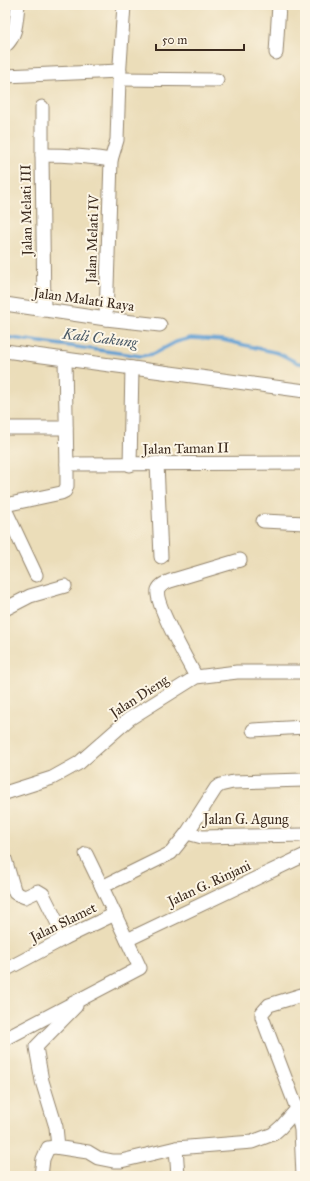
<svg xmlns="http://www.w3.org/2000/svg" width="310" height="1181" viewBox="0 0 310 1181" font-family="'IM FELL Great Primer',serif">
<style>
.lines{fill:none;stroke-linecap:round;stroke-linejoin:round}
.stream{stroke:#619fd3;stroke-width:3.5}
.minor-casing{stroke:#93846c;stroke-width:15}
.minor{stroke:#fff;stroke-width:13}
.labels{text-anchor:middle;stroke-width:4;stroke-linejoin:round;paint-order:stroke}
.street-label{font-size:14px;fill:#3b2a1e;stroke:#fcf5e5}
.water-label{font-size:15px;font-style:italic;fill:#4a5966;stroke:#fcf5e5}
</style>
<rect width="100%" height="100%" fill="#fcf5e5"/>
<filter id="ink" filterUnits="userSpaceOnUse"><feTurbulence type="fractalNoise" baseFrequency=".025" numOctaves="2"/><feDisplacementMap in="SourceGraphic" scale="8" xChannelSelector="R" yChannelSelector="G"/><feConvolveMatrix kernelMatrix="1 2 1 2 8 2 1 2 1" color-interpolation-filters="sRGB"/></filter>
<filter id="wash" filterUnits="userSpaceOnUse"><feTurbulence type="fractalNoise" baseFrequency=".012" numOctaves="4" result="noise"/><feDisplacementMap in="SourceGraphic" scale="16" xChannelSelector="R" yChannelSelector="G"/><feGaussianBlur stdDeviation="0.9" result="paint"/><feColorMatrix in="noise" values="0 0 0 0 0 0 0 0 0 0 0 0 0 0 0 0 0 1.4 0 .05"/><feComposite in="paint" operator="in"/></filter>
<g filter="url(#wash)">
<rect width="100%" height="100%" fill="#ebddb9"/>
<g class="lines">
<!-- stream -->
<path class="stream" d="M5 337 141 356 153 354 176 342 191 338 223 340 278 353 298 363 305 364"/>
</g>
</g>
<g filter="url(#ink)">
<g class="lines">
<!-- minor casing -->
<g class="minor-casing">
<g id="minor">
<path d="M5 46C17 36 16 20 18 5"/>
<path d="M276 53 279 5"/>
<path d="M5 76 120 71"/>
<path d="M119 79 217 80"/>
<path d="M42 155V107"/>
<path d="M5 304 106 319 160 325"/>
<path d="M44 310 42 155C65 155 87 156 111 160"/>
<path d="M106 319 111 160 117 140 119 79 124 5"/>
<path d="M5 351 305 391"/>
<path d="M5 428H66"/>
<path d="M157 463 161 557"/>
<path d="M67 464 305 463"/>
<path d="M130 465 132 368"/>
<path d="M5 505 61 493 65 491 67 486V471L65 359"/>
<path d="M5 509 36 575"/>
<path d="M263 521 305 523"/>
<path d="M5 609 30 596 65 586"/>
<path d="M196 677C189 663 154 603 158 590 160 585 165 583 170 581L240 560"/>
<path d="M253 730 305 727"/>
<path d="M5 793 52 778 79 763 129 719 196 677 237 672H305"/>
<path d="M187 833 202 837 305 835"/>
<path d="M86 854 102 887"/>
<path d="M5 859 15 893 25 897 38 891 43 894 65 938"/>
<path d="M127 940 305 855"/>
<path d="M5 970 65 938 115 914"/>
<path d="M5 1039 140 968 102 887 171 853 187 833 216 788 220 785 233 782 305 780"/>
<path d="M58 1147 56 1127 42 1081 36 1047 76 1006"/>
<path d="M176 1148 178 1176"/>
<path d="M41 1176 43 1159 48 1148 55 1147 88 1152 98 1158 113 1161H121L176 1148 252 1142 273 1134 281 1127 297 1109"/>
<path d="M303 1176 301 1130 297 1109 262 1017V1013L269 1005 305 994"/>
</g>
</g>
<!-- minor -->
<use href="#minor" class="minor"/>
</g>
</g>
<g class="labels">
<!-- street labels -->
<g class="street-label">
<text transform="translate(26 210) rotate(-91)" y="5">Jalan Melati III</text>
<text transform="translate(92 239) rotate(-88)" y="5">Jalan Melati IV</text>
<text transform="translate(84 299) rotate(8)" y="5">Jalan Malati Raya</text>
<text transform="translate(186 448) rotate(-1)" y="5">Jalan Taman II</text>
<text transform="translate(139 696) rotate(-33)" y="5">Jalan Dieng</text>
<text x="246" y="824">Jalan G. Agung</text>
<text transform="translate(209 883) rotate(-25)" y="5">Jalan G. Rinjani</text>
<text transform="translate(63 922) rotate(-26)" y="5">Jalan Slamet</text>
</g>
<!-- water labels -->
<g class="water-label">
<text transform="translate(100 338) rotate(7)" y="5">Kali Cakung</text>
</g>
</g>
<!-- margin -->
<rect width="310" height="1181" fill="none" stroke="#fcf5e5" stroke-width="20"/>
<!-- scale -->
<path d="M156 44v6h88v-6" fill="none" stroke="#3b2a1e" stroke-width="2"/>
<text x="162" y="44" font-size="12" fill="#3b2a1e" stroke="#fcf5e5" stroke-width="3" paint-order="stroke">50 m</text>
</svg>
